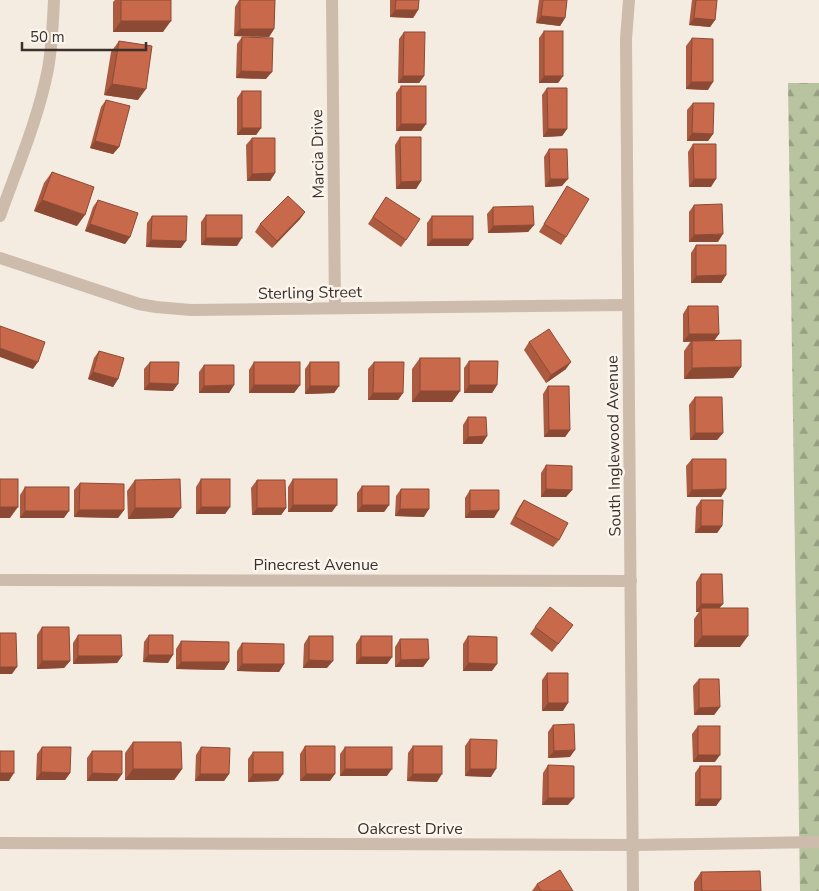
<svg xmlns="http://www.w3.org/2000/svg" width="819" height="891" viewBox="0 0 819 891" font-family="'Nunito Sans',sans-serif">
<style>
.forest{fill:url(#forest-firs)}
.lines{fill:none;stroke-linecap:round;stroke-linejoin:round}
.minor{stroke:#cdbbac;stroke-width:12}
.wall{fill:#ac5a40}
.shaded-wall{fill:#8c4a34}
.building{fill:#c8694b;stroke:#8c4a34}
.labels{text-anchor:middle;stroke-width:5;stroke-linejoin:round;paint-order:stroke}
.street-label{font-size:16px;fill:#3b302b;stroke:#fbf5ee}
</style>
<defs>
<pattern id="forest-firs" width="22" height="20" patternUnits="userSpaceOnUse" patternTransform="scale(1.25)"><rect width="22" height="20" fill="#b8c4a0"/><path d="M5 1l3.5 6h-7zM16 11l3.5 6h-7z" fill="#97a083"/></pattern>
</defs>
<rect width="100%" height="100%" fill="#f4ebe1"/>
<!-- forest -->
<path class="forest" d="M788 83H819V891H800Z"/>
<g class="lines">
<!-- minor -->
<g class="minor">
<path d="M332 0 335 308"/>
<path d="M629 0 626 39 633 891"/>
<path d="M0 216C17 168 38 120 48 69 52 46 53 23 54 0"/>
<path d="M0 258 139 304 156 307 191 310 628 305"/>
<path d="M0 580 631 581"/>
<path d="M0 843 633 845 819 842"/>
</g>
</g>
<!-- wall -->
<g class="wall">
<path d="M115 0H171L163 32H113V2Z"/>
<path d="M239 0H275L274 29 269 37 234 36 235 7Z"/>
<path d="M390 0H419L418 10 413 18 390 17Z"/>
<path d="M539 0H567L565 18 560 26 536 23Z"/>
<path d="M692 0H717L715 20 710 27 689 25Z"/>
<path d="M544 31 563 76 558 83H539V38Z"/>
<path d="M404 32 424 76 419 83H398L399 39Z"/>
<path d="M242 37 266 79 236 78 237 44Z"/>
<path d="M692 38 708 90 686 89V46Z"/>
<path d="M119 41 138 100 104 95 111 52Z"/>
<path d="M401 86 426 124 421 131H396V93Z"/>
<path d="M547 88 567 129 562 136 543 137 542 95Z"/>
<path d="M242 91 261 128 256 135H237V98Z"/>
<path d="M106 100 119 147 113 154 90 148 101 107Z"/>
<path d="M693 103 713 134 708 141H687V110Z"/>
<path d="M400 137 421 181 416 189H396L395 145Z"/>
<path d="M252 138 275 173 270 181H247L246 145Z"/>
<path d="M693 144 711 187H689L688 152Z"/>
<path d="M549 149 562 186 545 187 544 157Z"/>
<path d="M52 172 77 226 34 211 44 183Z"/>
<path d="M567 186 566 237 561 245 539 232Z"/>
<path d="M386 197 406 240 401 247 368 224Z"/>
<path d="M98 200 130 237 125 244 85 231 93 207Z"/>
<path d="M694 205 718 242H689V212Z"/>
<path d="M493 207 534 225 528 232 488 233 487 214Z"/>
<path d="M305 212 300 219 272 248 255 232 260 224Z"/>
<path d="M206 215 237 246 201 245V222Z"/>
<path d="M152 216 181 248 146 247 147 223Z"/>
<path d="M432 216 473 239 468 246H427V223Z"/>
<path d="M696 245 726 275 721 283H691V253Z"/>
<path d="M688 306 719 334 714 340 741 367 733 378 684 379V351L691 341 683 342V314Z"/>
<path d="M529 342 566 369 546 383 524 350Z"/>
<path d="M99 351 118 379 113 387 88 379 94 358Z"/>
<path d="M420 358 460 391 452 402H412V369Z"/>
<path d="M469 361 497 385 492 393H464V368Z"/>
<path d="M150 362 173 391 144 390V369Z"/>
<path d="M254 362 300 385 294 393H249V370Z"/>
<path d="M310 362 339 386 334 393 305 394V369Z"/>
<path d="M374 362 403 393 398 400H368V369Z"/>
<path d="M204 365 234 385 229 393H199V372Z"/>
<path d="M548 386 570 430 565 437H544L543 394Z"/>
<path d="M695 397 723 433 717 440H690L689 405Z"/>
<path d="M468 417 487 436 482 444H463V425Z"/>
<path d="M692 459 726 489 721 497H687L686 466Z"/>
<path d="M546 465 572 490 566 497H541V473Z"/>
<path d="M201 479 230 507 225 514H196V487Z"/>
<path d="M293 479 332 512H288V487Z"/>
<path d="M135 480 173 518 128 519 127 491Z"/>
<path d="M257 480 286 508 281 515H252L251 488Z"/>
<path d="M80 483 124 510 118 518 74 517V490Z"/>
<path d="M362 486 389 505 384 512H357V493Z"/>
<path d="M25 487 64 518H20V495Z"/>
<path d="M401 489 424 517 395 516 396 496Z"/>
<path d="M470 490 494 518H465V498Z"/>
<path d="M524 500 559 540 553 547 510 524 519 507Z"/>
<path d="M701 500 722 526 717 533H695L696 507Z"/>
<path d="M701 574 720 608 740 647H694V619L699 612H696V582Z"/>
<path d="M573 625 552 652 530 634 535 627Z"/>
<path d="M42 627 70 661 64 668 37 669V635Z"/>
<path d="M78 635 122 656 117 663 73 664V643Z"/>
<path d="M149 635 168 663 143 662 144 642Z"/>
<path d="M309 636 327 668H303L304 644Z"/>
<path d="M361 636 392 657 387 664H356V644Z"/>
<path d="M468 636 492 671H463V644Z"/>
<path d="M400 639 429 659 423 667H395V647Z"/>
<path d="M181 641 229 662 224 670 176 669V649Z"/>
<path d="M242 643 284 664 279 672 237 671V651Z"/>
<path d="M547 673 563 711H542V680Z"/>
<path d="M699 679 720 707 714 715H694L693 686Z"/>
<path d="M553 725 570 757 548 758V732Z"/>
<path d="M698 726 715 762H693L692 734Z"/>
<path d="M470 739 491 777 465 776V746Z"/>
<path d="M133 742 182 769 174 780H125V753Z"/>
<path d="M305 746 330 781H300V754Z"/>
<path d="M413 746 437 782 407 781 408 753Z"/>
<path d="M42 747 70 773 65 780H36L37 754Z"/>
<path d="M201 747 229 774 224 781H195L196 755Z"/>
<path d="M345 747 387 776H340V754Z"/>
<path d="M92 751 122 774 117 781H87V758Z"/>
<path d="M253 752 283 774 278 781 248 782V759Z"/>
<path d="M548 765 568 805H542L543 773Z"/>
<path d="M700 766 721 799 716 806H695V773Z"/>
<path d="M701 872 761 891H694V882Z"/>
<path d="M537 884 573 891H532Z"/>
</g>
<!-- shaded-wall -->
<g class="shaded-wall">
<path d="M395 10H418L413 18 390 17Z"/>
<path d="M541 16 565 18 560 26 536 23Z"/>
<path d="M694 18 715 20 710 27 689 25Z"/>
<path d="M121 21H171L163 32H113Z"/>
<path d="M240 29H274L269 37 234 36Z"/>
<path d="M241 71 272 72 266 79 236 78Z"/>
<path d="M403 76H424L419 83H398Z"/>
<path d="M544 76H563L558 83H539Z"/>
<path d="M691 82H713L708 90 686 89Z"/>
<path d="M112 84 146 89 138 100 104 95Z"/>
<path d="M401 124H426L421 131H396Z"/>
<path d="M242 128H261L256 135H237Z"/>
<path d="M548 129H567L562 136 543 137Z"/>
<path d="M692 133 713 134 708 141H687Z"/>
<path d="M95 141 119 147 113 154 90 148Z"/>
<path d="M275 173 270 181H247L252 174Z"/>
<path d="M550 179H568L562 186 545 187Z"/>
<path d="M694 179H716L711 187H689Z"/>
<path d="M421 181 416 189H396L401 182Z"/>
<path d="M42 200 85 215 77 226 34 211Z"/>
<path d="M305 212 300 219 272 248 277 241Z"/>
<path d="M90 224 130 237 125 244 85 231Z"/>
<path d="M534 225 528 232 488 233 493 226Z"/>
<path d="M723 234 718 242H689L694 235Z"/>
<path d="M206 238H242L237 246 201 245Z"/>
<path d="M432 239H473L468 246H427Z"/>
<path d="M151 240 186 241 181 248 146 247Z"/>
<path d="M726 275 721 283H691L696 276Z"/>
<path d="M689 334H719L714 341 683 342Z"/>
<path d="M0 348 38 362 33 369 0 357Z"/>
<path d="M571 362 566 369 546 383 551 375Z"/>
<path d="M741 367 733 378 684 379 692 368Z"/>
<path d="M93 372 118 379 113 387 88 379Z"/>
<path d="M149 383 178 384 173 391 144 390Z"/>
<path d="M234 385 229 393H199L204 386Z"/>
<path d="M254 385H300L294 393H249Z"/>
<path d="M469 385H497L492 393H464Z"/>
<path d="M310 386H339L334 393 305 394Z"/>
<path d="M420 391H460L452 402H412Z"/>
<path d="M373 393H403L398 400H368Z"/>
<path d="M549 430H570L565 437H544Z"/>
<path d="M695 433H723L717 440H690Z"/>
<path d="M487 436 482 444H463L468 437Z"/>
<path d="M546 489 572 490 566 497H541Z"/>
<path d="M726 489 721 497H687L692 490Z"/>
<path d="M293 505H337L332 512H288Z"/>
<path d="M362 505H389L384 512H357Z"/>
<path d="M0 507H18L10 518H0Z"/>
<path d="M201 507H230L225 514H196Z"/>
<path d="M135 508H181L173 518 128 519Z"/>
<path d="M257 508H286L281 515H252Z"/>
<path d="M400 509H429L424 517 395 516Z"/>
<path d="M79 510H124L118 518 74 517Z"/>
<path d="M499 510 494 518H465L470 511Z"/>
<path d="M25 511H69L64 518H20Z"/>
<path d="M701 526H722L717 533H695Z"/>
<path d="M701 604H723L717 611 701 608 699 612H696Z"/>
<path d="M702 636H748L740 647H694Z"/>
<path d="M148 655H173L168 663 143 662Z"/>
<path d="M78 656H122L117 663 73 664Z"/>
<path d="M361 657H392L387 664H356Z"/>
<path d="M429 659 423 667H395L401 660Z"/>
<path d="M309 660 333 661 327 668H303Z"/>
<path d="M42 661H70L64 668 37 669Z"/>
<path d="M181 662H229L224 670 176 669Z"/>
<path d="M468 663 497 664 492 671H463Z"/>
<path d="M242 664H284L279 672 237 671Z"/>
<path d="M0 667H17L12 674H0Z"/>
<path d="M548 703H568L563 711H542Z"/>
<path d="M720 707 714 715H694L699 708Z"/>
<path d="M575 750 570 757 548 758 554 751Z"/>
<path d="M698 755H720L715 762H693Z"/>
<path d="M133 769H182L174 780H125Z"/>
<path d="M345 769H392L387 776H340Z"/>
<path d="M470 769H496L491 777 465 776Z"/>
<path d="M41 772 70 773 65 780H36Z"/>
<path d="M0 773H14L9 781H0Z"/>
<path d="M92 773 122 774 117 781H87Z"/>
<path d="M200 774H229L224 781H195Z"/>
<path d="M253 774H283L278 781 248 782Z"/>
<path d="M306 774H335L330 781H300Z"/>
<path d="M413 774H442L437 782 407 781Z"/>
<path d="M548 798H574L568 805H542Z"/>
<path d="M700 799H721L716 806H695Z"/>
</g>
<!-- building -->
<g class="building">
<rect x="121" y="0" width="50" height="21"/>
<path d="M240 0H275L274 29H240Z"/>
<path d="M396 0H419L418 10H395Z"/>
<path d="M543 0H567L565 18 541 16Z"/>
<path d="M696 0H717L715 20 694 18Z"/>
<rect x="544" y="31" width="19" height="45"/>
<path d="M404 32H425L424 76H403Z"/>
<path d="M242 37 273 38 272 72 241 71Z"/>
<path d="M692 38 713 39V82H691Z"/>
<path d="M119 41 152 46 146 89 112 84Z"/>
<rect x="401" y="86" width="25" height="38"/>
<path d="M547 88H567V129H548Z"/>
<rect x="242" y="91" width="19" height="37"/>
<path d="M106 100 130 106 119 147 95 141Z"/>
<path d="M693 103H714L713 134 692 133Z"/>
<path d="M400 137H421V181L401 182Z"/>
<path d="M252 138H275V173L252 174Z"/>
<path d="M693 144H716V179H694Z"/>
<path d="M549 149H567L568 179H550Z"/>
<path d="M52 172 94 187 85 215 42 200Z"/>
<path d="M567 186 589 199 566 237 544 224Z"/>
<path d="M288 196 305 212 277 241 260 224Z"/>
<path d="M386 197 420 219 406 240 373 217Z"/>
<path d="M98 200 138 213 130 237 90 224Z"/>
<path d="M722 204 723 234 694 235V205Z"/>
<path d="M533 206 534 225 493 226V207Z"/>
<rect x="206" y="215" width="36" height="23"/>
<path d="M152 216H187L186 241 151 240Z"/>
<rect x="432" y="216" width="41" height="23"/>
<path d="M696 245H726V275L696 276Z"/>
<path d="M688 306H718L719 334H689Z"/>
<path d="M0 326 45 342 38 362 0 348Z"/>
<path d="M549 329 571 362 551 375 529 342Z"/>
<path d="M741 340V367L692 368V341Z"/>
<path d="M99 351 124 358 118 379 93 372Z"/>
<rect x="420" y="358" width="40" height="33"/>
<path d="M469 361H498L497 385H469Z"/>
<path d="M150 362H179L178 384 149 383Z"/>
<rect x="254" y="362" width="46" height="23"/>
<rect x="310" y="362" width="29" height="24"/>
<path d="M374 362H404L403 393H373Z"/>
<path d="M204 365H234V385L204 386Z"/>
<path d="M548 386H569L570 430H549Z"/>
<path d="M695 397H722L723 433H695Z"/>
<path d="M468 417H486L487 436 468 437Z"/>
<path d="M692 459H726V489L692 490Z"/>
<path d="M546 465 572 466V490L546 489Z"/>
<rect x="0" y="479" width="18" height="28"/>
<path d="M180 479 181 508H135V480Z"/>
<rect x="201" y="479" width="29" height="28"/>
<rect x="293" y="479" width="44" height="26"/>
<path d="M257 480H285L286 508H257Z"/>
<path d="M80 483 124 484V510H79Z"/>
<rect x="362" y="486" width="27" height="19"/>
<rect x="25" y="487" width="44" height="24"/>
<path d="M401 489H429V509H400Z"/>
<path d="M470 490H499V510L470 511Z"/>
<path d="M524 500 568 523 559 540 515 517Z"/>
<path d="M701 500H723L722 526H701Z"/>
<path d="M701 574H722L723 604H701Z"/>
<path d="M550 607 573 625 558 644 535 627Z"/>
<path d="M701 608H748V636H702Z"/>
<path d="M42 627H69L70 661H42Z"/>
<path d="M0 633H16L17 667H0Z"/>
<path d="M78 635H121L122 656H78Z"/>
<path d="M149 635H173V655H148Z"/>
<path d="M309 636H333V661L309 660Z"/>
<rect x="361" y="636" width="31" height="21"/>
<path d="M468 636 497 637V664L468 663Z"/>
<path d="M400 639H428L429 659 401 660Z"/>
<path d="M181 641 229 642V662H181Z"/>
<path d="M242 643 284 644V664H242Z"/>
<path d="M547 673H568V703H548Z"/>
<path d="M699 679H719L720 707 699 708Z"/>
<path d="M574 724 575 750 554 751 553 725Z"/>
<rect x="698" y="726" width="22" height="29"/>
<path d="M470 739 497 740 496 769H470Z"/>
<path d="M133 742H181L182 769H133Z"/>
<path d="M305 746H335V774H306Z"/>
<rect x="413" y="746" width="29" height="28"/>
<path d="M42 747H71L70 773 41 772Z"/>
<path d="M201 747 230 748 229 774H200Z"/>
<rect x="345" y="747" width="47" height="22"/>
<rect x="0" y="751" width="14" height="22"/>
<path d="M92 751H122V774L92 773Z"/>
<rect x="253" y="752" width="30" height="22"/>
<path d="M548 765 574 766V798H548Z"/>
<rect x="700" y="766" width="21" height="33"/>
<path d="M560 870 573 891H541L537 884Z"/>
<path d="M760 871 761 891H702L701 872Z"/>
</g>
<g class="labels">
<!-- street labels -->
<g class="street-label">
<text transform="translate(317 154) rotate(-91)" y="6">Marcia Drive</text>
<text transform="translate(310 292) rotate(-1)" y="6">Sterling Street</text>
<text transform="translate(613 446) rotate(-91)" y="6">South Inglewood Avenue</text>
<text x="316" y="570">Pinecrest Avenue</text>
<text x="410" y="834">Oakcrest Drive</text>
</g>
</g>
<!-- scale -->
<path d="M22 42v8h124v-8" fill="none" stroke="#3b302b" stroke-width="2.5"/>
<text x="30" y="42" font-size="15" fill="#3b302b" stroke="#fbf5ee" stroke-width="4" paint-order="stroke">50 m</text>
</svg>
